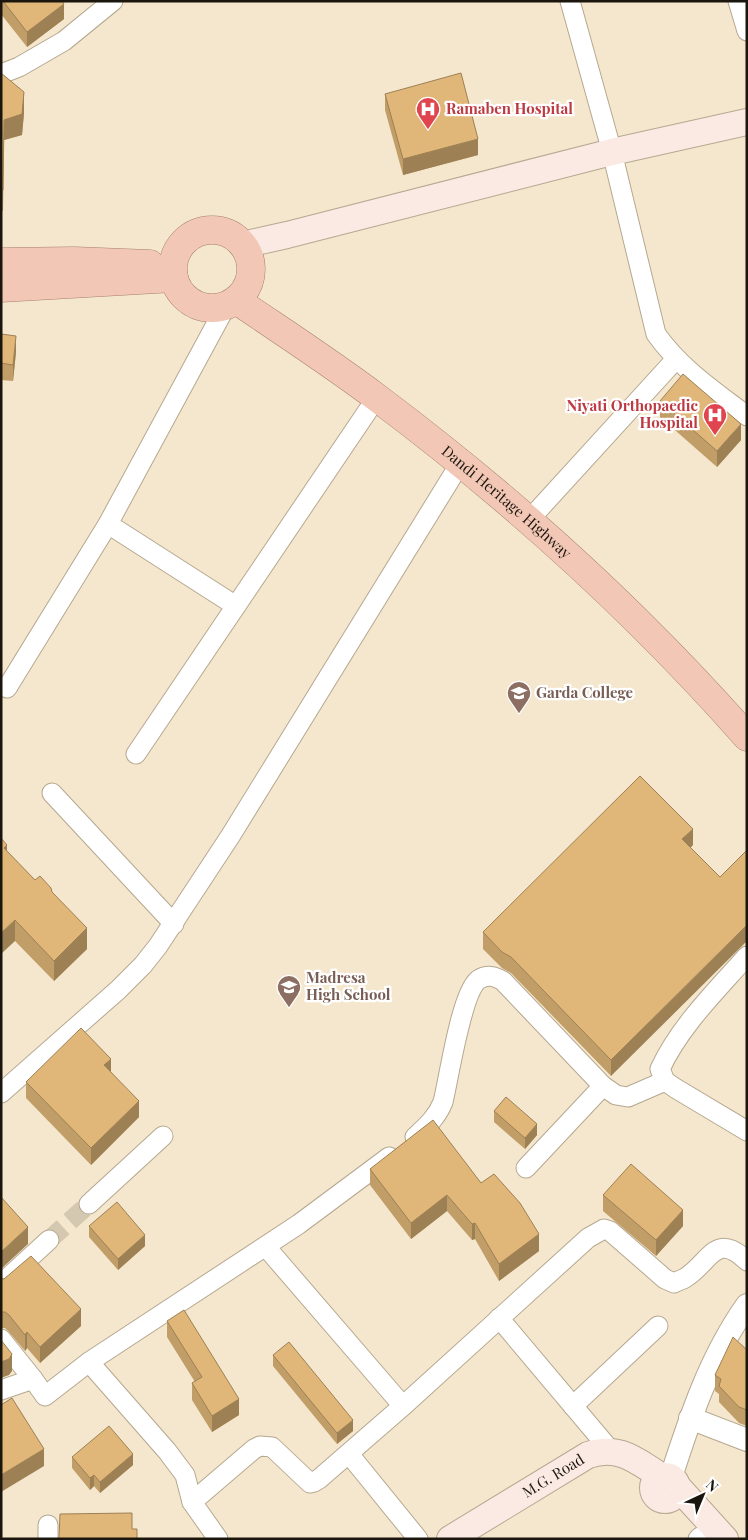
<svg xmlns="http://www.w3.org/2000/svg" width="748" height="1540" viewBox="0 0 748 1540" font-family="'Playfair Display',serif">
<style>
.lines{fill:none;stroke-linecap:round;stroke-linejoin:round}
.minor-tunnel{stroke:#d4c8b0;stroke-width:19;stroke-dasharray:19 9;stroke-linecap:butt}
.minor-casing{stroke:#b5a890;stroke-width:21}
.tertiary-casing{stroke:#b5a890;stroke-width:24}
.secondary-casing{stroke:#b5a890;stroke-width:28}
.trunk-casing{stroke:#a5806e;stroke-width:29}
.minor{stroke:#fff;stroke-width:19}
.tertiary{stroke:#fff;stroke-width:22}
.secondary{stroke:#faeae3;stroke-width:26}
.trunk{stroke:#f2c7b6;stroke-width:28}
.wall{fill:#c19d67}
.shaded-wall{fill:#9d8054}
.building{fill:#e0b778;stroke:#9d8054}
.labels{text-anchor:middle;stroke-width:4.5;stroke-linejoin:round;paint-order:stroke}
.health-label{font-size:15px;font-weight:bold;fill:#be3a42;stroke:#fff;text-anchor:start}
.street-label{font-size:15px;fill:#1b160d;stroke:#fff}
.education-label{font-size:15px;font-weight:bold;fill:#785e54;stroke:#fff;text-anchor:start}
</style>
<rect width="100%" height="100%" fill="#f5e7cd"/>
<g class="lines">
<!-- minor-tunnel -->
<path class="minor-tunnel" d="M49 1240 89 1204"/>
<!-- minor casing -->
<g class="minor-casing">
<g id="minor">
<path d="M570 1 612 152 656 334C681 369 713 390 747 416"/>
<path d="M738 1 747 31"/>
<path d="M1 74 19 67 64 41 113 1"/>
<path d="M529 520 676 359"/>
<path d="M108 524 236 606"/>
<path d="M7 688 108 524 226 306"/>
<path d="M136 754 377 397"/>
<path d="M52 793 174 924"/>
<path d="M747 956C716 991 680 1026 660 1069L665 1081 675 1088 747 1131"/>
<path d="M1 1093 118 990 143 965 158 946 231 835 461 462"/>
<path d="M415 1137C427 1126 437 1117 443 1102 449 1078 461 994 478 980 487 974 494 976 503 981L603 1086 616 1095 628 1097 665 1081"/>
<path d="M526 1168 603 1086"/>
<path d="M89 1204 163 1136"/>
<path d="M266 1247 403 1406"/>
<path d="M1 1284 49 1240"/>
<path d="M499 1318 611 1451"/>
<path d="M1 1339 33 1379 1 1390"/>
<path d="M89 1362 167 1451 185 1475 192 1502 218 1539"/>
<path d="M33 1379 45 1396 89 1362 299 1224 389 1157"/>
<path d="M573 1406 658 1326"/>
<path d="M349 1454 418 1539"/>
<path d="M192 1502 254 1449 260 1446 272 1447 310 1483 314 1482 319 1479 403 1406 588 1238 604 1229 610 1231 665 1279 674 1283C677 1281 682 1280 685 1278 710 1263 715 1230 747 1261"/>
<path d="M48 1525V1539"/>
<path d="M698 1539 700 1537"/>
</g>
</g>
<!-- tertiary casing -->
<g class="tertiary-casing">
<g id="tertiary">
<path d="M690 1418 747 1440"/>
<path d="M671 1477C690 1418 710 1357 747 1305"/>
</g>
</g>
<!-- secondary casing -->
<g class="secondary-casing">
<g id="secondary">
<path d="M242 245 287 235 612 152 747 122"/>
<circle cx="665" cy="1488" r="12"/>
<path d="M677 1486 725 1539"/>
<path id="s1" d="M450 1539 588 1455C620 1445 635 1460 661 1476"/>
</g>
</g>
<!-- trunk casing -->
<g class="trunk-casing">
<g id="trunk">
<circle cx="212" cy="269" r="39"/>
<path d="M1 262 74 261 150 264"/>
<path d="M1 288 174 278"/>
<path id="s2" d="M236 300C283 332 331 363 376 397 511 498 636 611 747 737"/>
</g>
</g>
<!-- minor -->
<use href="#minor" class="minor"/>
<!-- tertiary -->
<use href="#tertiary" class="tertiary"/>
<!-- secondary -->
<use href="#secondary" class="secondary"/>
<!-- trunk -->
<use href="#trunk" class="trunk"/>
</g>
<!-- wall -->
<g class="wall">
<path d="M1 1H62L64 19 27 47 1 14Z"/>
<path d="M1 73 24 113 22 135 4 140 3 211H1Z"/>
<path d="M385 94 478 155 403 175 385 110Z"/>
<path d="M1 334 16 352 13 381 1 380Z"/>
<path d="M660 401 741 440 717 467 660 417Z"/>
<path d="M693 845 690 848 611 1076 511 973 502 968 483 949V932Z"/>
<path d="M7 852 35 880 52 892 87 949 54 981 15 941Z"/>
<path d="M111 1072 139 1117 91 1165 26 1098V1082Z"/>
<path d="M494 1111 537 1135 525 1149 494 1122Z"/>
<path d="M370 1169 481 1183 539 1251 499 1281 475 1239 472 1240 447 1211 411 1239 370 1185Z"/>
<path d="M603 1195 683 1226 656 1256 603 1211Z"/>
<path d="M89 1226 145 1246 118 1270 89 1237Z"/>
<path d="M1 1278 81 1326 40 1363 27 1348 25 1351 9 1332 5 1328H1Z"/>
<path d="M167 1321 239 1415 212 1432 192 1400V1383L195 1382 167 1337Z"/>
<path d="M747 1350V1426L739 1423 719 1402V1394L715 1391V1375Z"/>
<path d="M273 1355 353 1431 337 1444 273 1366Z"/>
<path d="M72 1457 133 1465 100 1493 94 1486 90 1490 72 1468Z"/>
</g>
<!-- shaded-wall -->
<g class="shaded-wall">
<path d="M64 4V19L27 47V32Z"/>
<path d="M24 92V113L22 135 4 140 3 211 4 120Z"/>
<path d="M478 139V155L403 175V159Z"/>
<path d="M16 336V352L13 381V365Z"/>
<path d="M741 424V440L717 467V451Z"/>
<path d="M693 829V845L682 856V839Z"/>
<path d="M7 845V865L4 848Z"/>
<path d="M15 920V941L1 954V933Z"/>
<path d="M747 925V941L611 1076V1060Z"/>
<path d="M87 928V949L54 981V961Z"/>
<path d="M111 1059V1075L104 1065Z"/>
<path d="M139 1101V1117L91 1165V1148Z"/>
<path d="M537 1124V1135L525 1149V1138Z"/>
<path d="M447 1195V1211L411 1239V1223Z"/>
<path d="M683 1210V1226L656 1256V1240Z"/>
<path d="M475 1223V1239L472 1240V1224Z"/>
<path d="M28 1227V1244L1 1269V1252Z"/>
<path d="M539 1234V1251L499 1281V1264Z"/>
<path d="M145 1235V1246L118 1270V1259Z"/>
<path d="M81 1309V1326L40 1363V1347Z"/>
<path d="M27 1332V1348L25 1351V1335Z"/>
<path d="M12 1354V1371L9 1375 1 1378V1362Z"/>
<path d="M239 1399V1415L212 1432V1416Z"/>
<path d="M353 1420V1431L337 1444V1433Z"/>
<path d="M44 1449V1466L1 1492V1475Z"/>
<path d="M133 1454V1465L100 1493V1482Z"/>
<path d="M94 1475V1486L90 1490V1478Z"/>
</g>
<!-- building -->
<g class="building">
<path d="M3 1H62L64 4 27 32Z"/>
<path d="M1 73 24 92 22 114 4 120 3 190H1Z"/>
<path d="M461 73 478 139 403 159 385 94Z"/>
<path d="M1 334 16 336 13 365 1 363Z"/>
<path d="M683 374 741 424 717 451 660 401Z"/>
<path d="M640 776 693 829 682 839 720 877 747 850V925L611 1060 511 957 502 952 483 932Z"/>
<path d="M1 838 7 845 4 848 35 880 40 876 51 888 52 892 87 928 54 961 15 920 1 933Z"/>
<path d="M81 1028 111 1059 104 1065 139 1101 91 1148 26 1082Z"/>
<path d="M506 1097 537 1124 525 1138 494 1111Z"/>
<path d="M433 1120 481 1183 494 1174 520 1203 539 1234 499 1264 475 1223 472 1224 447 1195 411 1223 370 1169Z"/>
<path d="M631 1164 683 1210 656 1240 603 1195Z"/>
<path d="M1 1197 28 1227 1 1252Z"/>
<path d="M117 1202 145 1235 118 1259 89 1226Z"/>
<path d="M31 1256 81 1309 40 1347 27 1332 25 1335 9 1315 5 1312H1V1278L4 1279Z"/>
<path d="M184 1310 239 1399 212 1416 192 1383 202 1377 167 1321Z"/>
<path d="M733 1337 747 1350V1410L739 1407 719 1386 721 1379 715 1375Z"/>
<path d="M1 1340 12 1354 9 1359 1 1362Z"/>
<path d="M289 1342 353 1420 337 1433 273 1355Z"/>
<path d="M12 1398 44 1449 1 1475V1405Z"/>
<path d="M109 1426 133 1454 100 1482 94 1475 90 1478 72 1457Z"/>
<path d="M132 1513V1529H137V1539H59L60 1514Z"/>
</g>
<!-- icons -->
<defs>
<g id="hospital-pin" transform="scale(1.25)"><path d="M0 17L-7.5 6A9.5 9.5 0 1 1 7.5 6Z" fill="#e0444e" stroke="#fff"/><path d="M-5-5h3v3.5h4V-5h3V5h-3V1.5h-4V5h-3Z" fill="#fff"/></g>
<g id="university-pin" transform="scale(1.25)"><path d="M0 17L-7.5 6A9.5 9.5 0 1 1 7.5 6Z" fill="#8d6e63" stroke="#fff"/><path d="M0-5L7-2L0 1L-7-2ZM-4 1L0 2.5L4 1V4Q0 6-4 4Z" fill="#fff"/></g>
<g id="school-pin" transform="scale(1.25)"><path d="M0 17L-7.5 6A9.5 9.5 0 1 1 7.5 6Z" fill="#8d6e63" stroke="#fff"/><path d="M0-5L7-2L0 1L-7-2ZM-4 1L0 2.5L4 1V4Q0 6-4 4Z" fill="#fff"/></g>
</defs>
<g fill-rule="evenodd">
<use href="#hospital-pin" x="428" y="109"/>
<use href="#hospital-pin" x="715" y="415"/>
<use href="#university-pin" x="519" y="693"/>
<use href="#school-pin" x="289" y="987"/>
</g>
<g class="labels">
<!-- health labels -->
<g class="health-label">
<text x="446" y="114">Ramaben Hospital</text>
<text x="698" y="411" text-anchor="end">Niyati Orthopaedic<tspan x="698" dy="17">Hospital</tspan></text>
</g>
<!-- street labels -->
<g class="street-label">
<text dy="5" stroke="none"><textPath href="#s2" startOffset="338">Dandi Heritage Highway</textPath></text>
<text dy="5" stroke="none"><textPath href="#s1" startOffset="121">M.G. Road</textPath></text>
</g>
<!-- education labels -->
<g class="education-label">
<text x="536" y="698">Garda College</text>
<text x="306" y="983">Madresa<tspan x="306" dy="17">High School</tspan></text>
</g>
</g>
<!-- border -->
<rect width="748" height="1540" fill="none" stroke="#1b160d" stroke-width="5"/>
<!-- north arrow -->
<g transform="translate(703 1495) rotate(44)" stroke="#ffffff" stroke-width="4" paint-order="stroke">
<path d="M0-4L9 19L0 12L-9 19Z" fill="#1b160d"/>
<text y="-8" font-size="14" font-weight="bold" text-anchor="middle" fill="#1b160d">N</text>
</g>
</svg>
